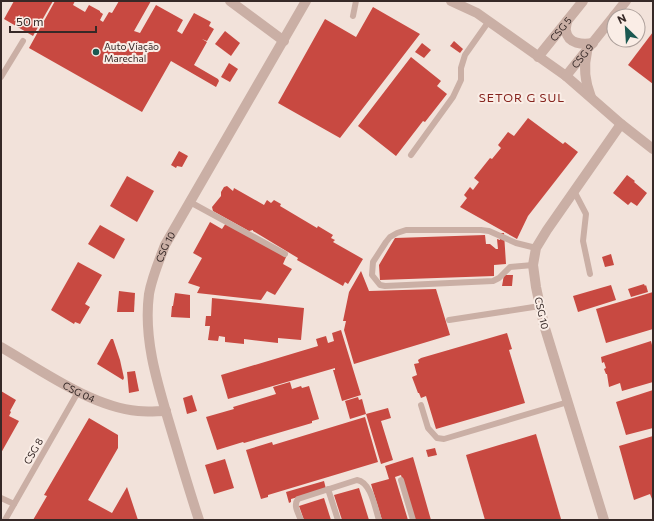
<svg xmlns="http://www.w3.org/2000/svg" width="654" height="521" viewBox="0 0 654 521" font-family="Commissioner,sans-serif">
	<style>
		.building { fill: #c84941 }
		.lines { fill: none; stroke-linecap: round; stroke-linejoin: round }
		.lane { stroke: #caafa5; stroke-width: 6 }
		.street { stroke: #caafa5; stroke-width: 10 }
		.poi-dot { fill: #1b5851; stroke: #faede6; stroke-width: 1.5 }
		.labels { text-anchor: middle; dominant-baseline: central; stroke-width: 4; stroke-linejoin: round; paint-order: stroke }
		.street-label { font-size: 10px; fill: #362927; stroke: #faede6 }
		.poi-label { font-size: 10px; fill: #362927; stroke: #faede6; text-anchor: start }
		.quarter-label { font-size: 12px; letter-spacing: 1px; fill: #86241e; stroke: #faede6 }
	</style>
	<rect width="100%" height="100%" fill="#f2e2da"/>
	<g class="building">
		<path d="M14,1H53L33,36L4,19Z"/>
		<path d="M55,1H75L73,5L85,12L89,5L100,11V12L103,14L100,20L103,22L109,12L112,13L119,1H151L134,31L140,33L156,5L183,20L177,31L182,34L194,13L211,22L209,26L214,29L207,41L202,39L207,42L194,65L218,79L219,81L216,87L171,61L142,112L29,48Z"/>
		<path d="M373,7L420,34L340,138L278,103L325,19L356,37Z"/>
		<path d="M225,31L240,43L231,56L215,44Z"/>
		<path d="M653,32V84L628,65Z"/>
		<path d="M454,41L463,49L460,53L450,46Z"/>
		<path d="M422,43L431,50L424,58L415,52Z"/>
		<path d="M411,57L441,81L437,86L447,94L425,122L423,121L396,156L358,126Z"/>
		<path d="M229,63L238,69L230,82L221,77Z"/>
		<path d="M528,118L563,144L565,142L578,152L528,216L517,239L460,207L467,198L464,195L470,187L473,190L479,182L474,178L490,158L492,159L501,148L498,145L508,132L514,136Z"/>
		<path d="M179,151L188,156L182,167L177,166L176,168L171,165Z"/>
		<path d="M627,175L635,181L634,182L647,193L637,206L631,202L628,205L613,193Z"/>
		<path d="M127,176L154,191L137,222L110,206Z"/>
		<path d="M227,186L233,191L234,188L264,205L267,200L271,203L274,200L281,204L280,206L317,228L318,226L333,235L331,238L335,240L333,242L363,259L348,284L345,282L343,286L297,260L298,258L253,231V230L249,231L213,211L212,207L221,196V192L224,187Z"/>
		<path d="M210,222L222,229L226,223L286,257L283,264L292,269L275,295L267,291L261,300L197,293L200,287L188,283L202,258L193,253Z"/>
		<path d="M100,225L125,239L114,259L88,244Z"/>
		<path d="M500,233H504L506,264L494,265V276L380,280L379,265L395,238L485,235L486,244H490L496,249H498L497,239L500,240Z"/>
		<path d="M611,254L614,265L605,267L602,257Z"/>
		<path d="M78,262L102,275L85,304L90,307L80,324L75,322L74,324L51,310Z"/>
		<path d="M361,271L369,291L436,289L450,335L354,364L344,330L346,321H343L349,292Z"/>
		<path d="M504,275H513L512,286H502Z"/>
		<path d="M644,284L645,286L646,285L648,292L631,297L628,289Z"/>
		<path d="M611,285L616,300L578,312L573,296Z"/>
		<path d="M119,291L135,293L134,312H117Z"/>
		<path d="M653,292V329L606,343L596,309Z"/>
		<path d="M175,293L190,295V318L171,317L172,306H173Z"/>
		<path d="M212,298L304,308L301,340L278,338V343L244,339V344L225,342V337L219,336L218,341L208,340L210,326H205L206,316H211Z"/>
		<path d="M341,330L361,395L342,401L333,370H335V368L228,399L221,375L318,346L316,339L326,336L328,343L334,341L332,333Z"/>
		<path d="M507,333L512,349L509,350L525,403L436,429L426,396L421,398L419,393H418L412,377L417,375L414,364L419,363L418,360L421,358Z"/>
		<path d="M111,339H113L120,360L124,378L123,380L97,364Z"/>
		<path d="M651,341L653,349V382L622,391L620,383L609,387L607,374H606L604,369L606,368L604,362L602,363L601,357Z"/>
		<path d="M135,371L139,391L129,393L127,372Z"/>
		<path d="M290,382L292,389L301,386L302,388L309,386L319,419L312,421V423L244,443L243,442L217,450L206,417L234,409L233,407L276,394L273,387Z"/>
		<path d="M653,390V428L626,435L616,402Z"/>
		<path d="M1,391L16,400L10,411L11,412L9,416L19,421L1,453Z"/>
		<path d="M192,395L197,411L187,414L183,398Z"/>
		<path d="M358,397L359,400L362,399L366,414L350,419L345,401Z"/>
		<path d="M388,408L391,418L381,421L393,460L381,464L366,414Z"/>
		<path d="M365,417L378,462L268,495V497L261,499L246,450L272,442L273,445Z"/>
		<path d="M89,418L118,435V448L88,500L112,513L127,487L138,520H33L47,496L44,495Z"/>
		<path d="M536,434L561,519L485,520L466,455Z"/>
		<path d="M653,436V499H652L650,494L634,500L619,446Z"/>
		<path d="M435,448L437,455L428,457L426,450Z"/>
		<path d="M413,457L431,520H414L401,475L395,477L408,520H382L371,484L389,479L385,466Z"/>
		<path d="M225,459L234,488L214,494L205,465Z"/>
		<path d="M324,481L326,489L291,499V502L289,503L286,492Z"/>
		<path d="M359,488L369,520H342L334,495Z"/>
		<path d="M324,498L331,520H304L299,506Z"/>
	</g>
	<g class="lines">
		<g class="lane">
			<path d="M353,16L356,1"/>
			<path d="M1,77L23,41"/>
			<path d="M411,155L453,97L461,80V68L465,55L489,21"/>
			<path d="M574,191L586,214L583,241L590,274"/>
			<path d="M190,202L285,254"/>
			<path d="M533,265L510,267L499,278L493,281L385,286L380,285L372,275L373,262L386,242L390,237L397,233L406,230H481L489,231L516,243L536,248"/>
			<path d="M449,320L540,306"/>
			<path d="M421,405L428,428L437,438L444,439L568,402"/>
			<path d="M401,480L413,520"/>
			<path d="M328,489L338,520"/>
			<path d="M1,498L14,504"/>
			<path d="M5,520L78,392"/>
			<path d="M301,520C298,513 293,505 298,499L357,480C371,482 375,508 379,520"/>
		</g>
		<g class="street">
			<path d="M230,1L284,41"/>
			<path d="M451,1L477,13L566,76L621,124L653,149"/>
			<path d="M614,16L626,1"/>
			<path d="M567,21C567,24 565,28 566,31C568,44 583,45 593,43"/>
			<path d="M587,52C583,68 585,82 591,97"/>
			<path id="s1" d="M538,57L583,1"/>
			<path id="s2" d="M566,76L614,16"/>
			<path id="s3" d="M1,347C41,370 92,407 138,411C148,412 157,411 166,411"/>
			<path id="s4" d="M199,520C189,490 180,459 171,429C158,385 143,340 149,294C152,277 159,261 165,245L306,1"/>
			<path d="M604,520L544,325L536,287L533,265L536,248L547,230L621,124"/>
		</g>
	</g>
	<circle class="poi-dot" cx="96" cy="52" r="4"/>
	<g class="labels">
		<g class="street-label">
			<text stroke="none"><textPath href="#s1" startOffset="36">CSG 5</textPath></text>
			<text stroke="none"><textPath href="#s2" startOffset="26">CSG 9</textPath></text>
			<text stroke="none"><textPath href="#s4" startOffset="283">CSG 10</textPath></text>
			<text transform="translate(542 313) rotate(77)">CSG 10</text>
			<text stroke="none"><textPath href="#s3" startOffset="90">CSG 04</textPath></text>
			<text transform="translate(33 451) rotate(-60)">CSG 8</text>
		</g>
		<g class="poi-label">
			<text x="104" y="46">Auto Viação<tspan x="104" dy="12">Marechal</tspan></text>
		</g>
		<g class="quarter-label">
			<text x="522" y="97">SETOR G SUL</text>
		</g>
	</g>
	<rect width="654" height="521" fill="none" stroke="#362927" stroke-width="4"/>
	<g transform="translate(626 28) rotate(335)"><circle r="19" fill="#faede6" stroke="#ac9f9a"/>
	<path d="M0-3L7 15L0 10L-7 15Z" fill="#1b5851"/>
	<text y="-6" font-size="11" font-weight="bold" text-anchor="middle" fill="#362927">N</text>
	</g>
	<path d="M10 26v6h86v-6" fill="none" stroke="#362927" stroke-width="2"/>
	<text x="16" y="26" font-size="12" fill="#362927" stroke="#faede6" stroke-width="3" paint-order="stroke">50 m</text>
</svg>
